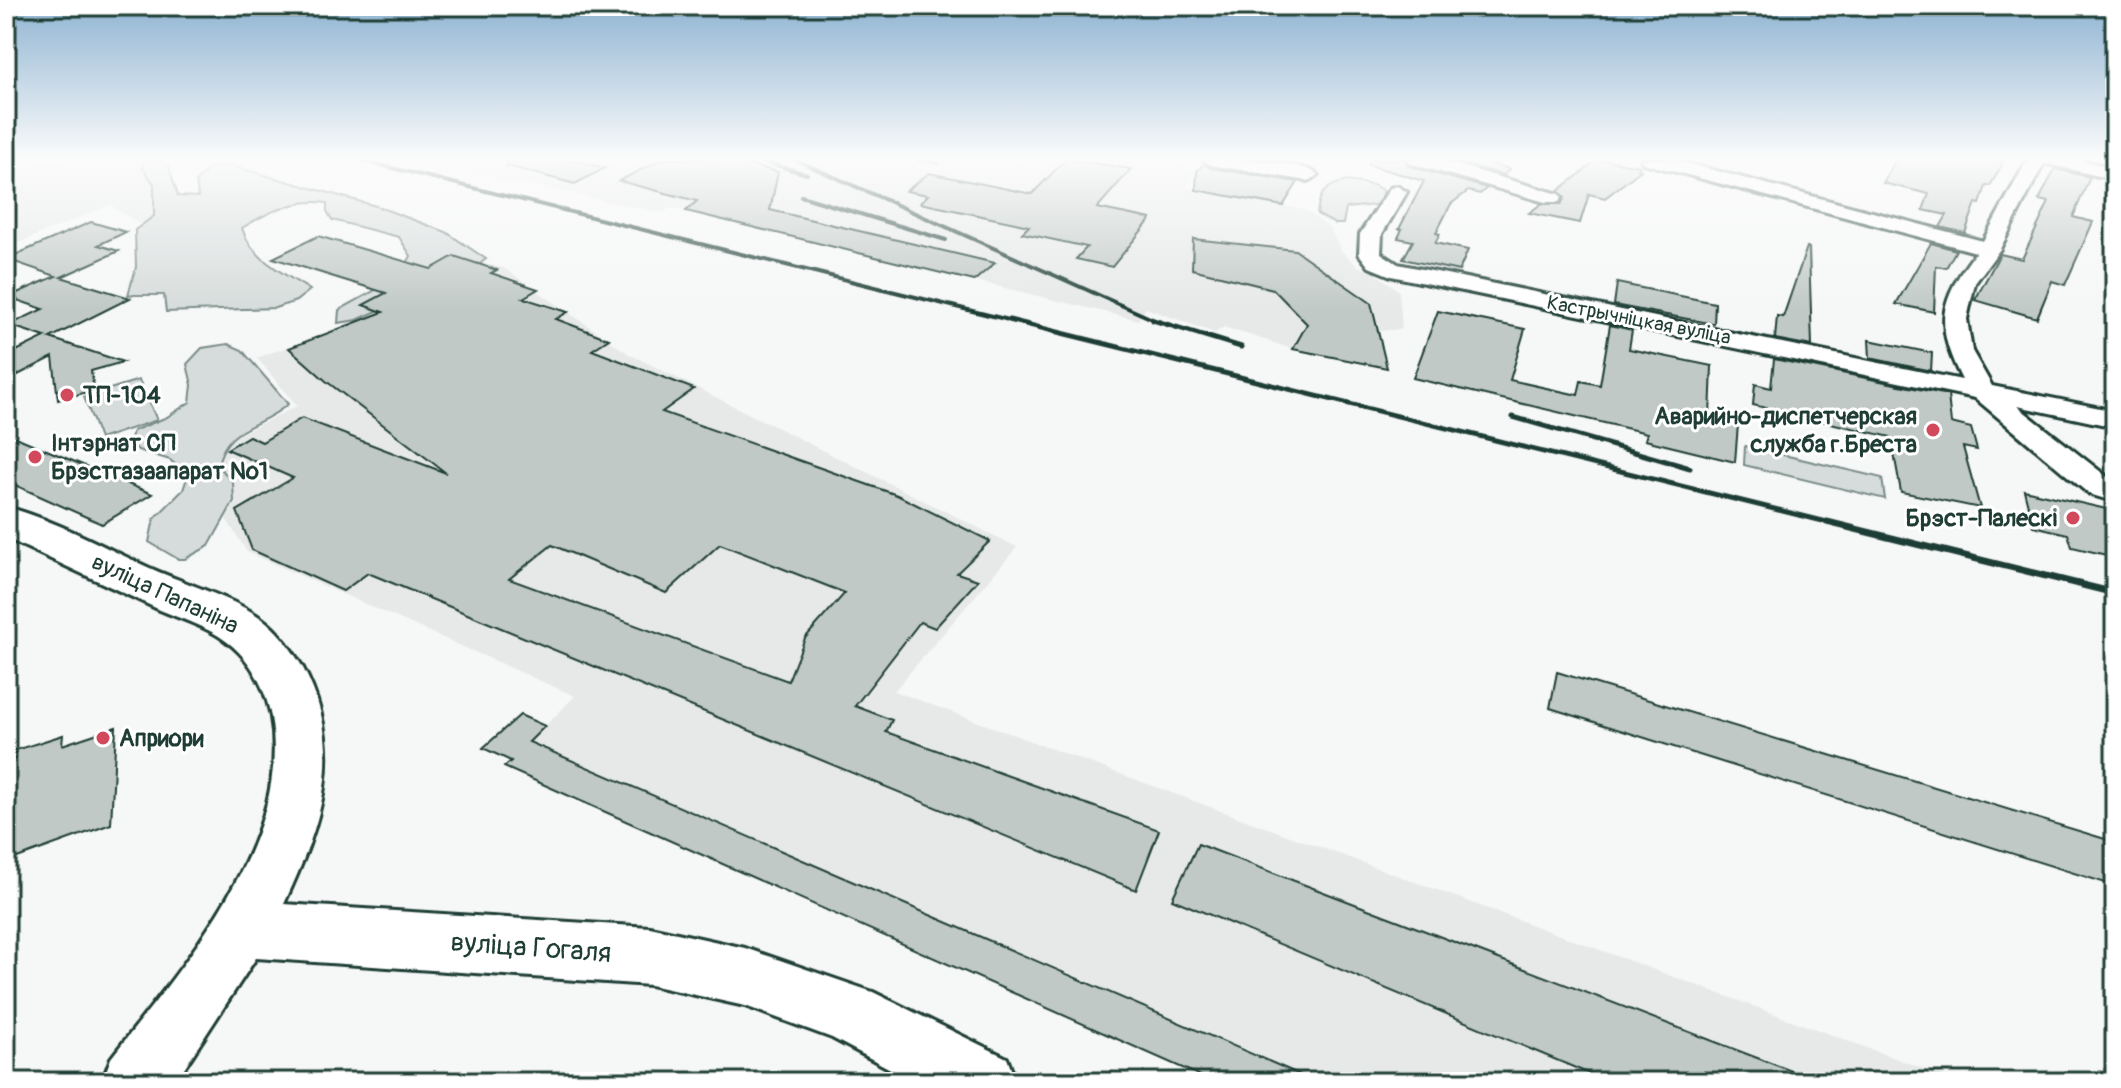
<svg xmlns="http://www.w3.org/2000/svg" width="2121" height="1088" viewBox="0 0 2121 1088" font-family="Pangolin,sans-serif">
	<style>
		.built { fill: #e6e9e8 }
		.green { fill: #d6dcdb; stroke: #7a8c88; stroke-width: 2 }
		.building { fill: #c0c9c6; stroke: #1f3d34; stroke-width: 2; fill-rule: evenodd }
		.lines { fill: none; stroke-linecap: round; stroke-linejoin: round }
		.street-casing { stroke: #1f3d34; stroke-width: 6 }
		.secondary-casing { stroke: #1f3d34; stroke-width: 6 }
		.street { fill: #fff; fill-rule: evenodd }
		.secondary { fill: #fff; fill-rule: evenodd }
		.rail-far2 { stroke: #1f3d34; stroke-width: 4 }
		.rail-far1 { stroke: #1f3d34; stroke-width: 5 }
		.rail { stroke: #1f3d34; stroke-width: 7 }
		.poi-dot { fill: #d1495b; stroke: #fff; stroke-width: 3 }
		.labels { text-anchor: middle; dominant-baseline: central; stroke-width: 6; stroke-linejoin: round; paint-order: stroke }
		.far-street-label { font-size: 20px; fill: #1f3d34; stroke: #fff }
		.poi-label { font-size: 24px; font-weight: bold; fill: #1f3d34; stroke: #fff; text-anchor: start }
		.street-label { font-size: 24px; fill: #1f3d34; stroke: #fff }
		.near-street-label { font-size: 28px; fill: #1f3d34; stroke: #fff }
	</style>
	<rect width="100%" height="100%" fill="#f6f7f7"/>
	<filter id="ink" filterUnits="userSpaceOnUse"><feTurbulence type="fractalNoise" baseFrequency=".0125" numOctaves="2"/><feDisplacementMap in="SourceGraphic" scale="16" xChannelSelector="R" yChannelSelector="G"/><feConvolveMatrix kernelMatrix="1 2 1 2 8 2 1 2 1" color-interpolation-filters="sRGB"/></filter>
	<g filter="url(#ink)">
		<g class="built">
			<path d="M6,159H144L161,181L164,216L138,224L111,205L6,248Z"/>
			<path d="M408,159H1168L1195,173L1185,188L1306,210L1330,229L1342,252L1358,266L1375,273L1399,291L1402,329L1378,331L1380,340L1366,364L1293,349L1224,327L1215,333L1146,308L1138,320L686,211L671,208L662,213Z"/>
			<path d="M465,260L504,268L629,354L1017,547L894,691L1960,1082H1214L505,767L575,696L247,552L203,482L220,444L297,406L257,358L331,331Z"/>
		</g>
		<g class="green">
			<path d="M154,160L168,164L178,196L198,197L196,181L209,168L229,165L376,206L446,232L486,259L476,267L357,320L338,323L339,310L399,277L411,256L399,237L332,220L327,211V203C296,198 268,212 242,228C251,259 284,273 310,290L296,301L275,308L166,312L164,295H128L136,267L135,230L154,216V184L142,167L143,163Z"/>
			<path d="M1348,181L1373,185L1383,190V199L1375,205L1346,208L1343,224H1335L1317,214C1319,192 1326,185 1348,181Z"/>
			<path d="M228,344L242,350L288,404C260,429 226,425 218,465L233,483L234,501L209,546L185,559H178L149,542L154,519L183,490L188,475L170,460L138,450L130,442L133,431L167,417L190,402L192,385L187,364L202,348Z"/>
			<path d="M139,380L157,420L100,439L84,397Z"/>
			<path d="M1745,446L1882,478L1885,499L1744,465Z"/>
		</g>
		<g class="building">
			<path d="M507,159H568L605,168L575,184L507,166Z"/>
			<path d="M662,159H726L778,172L770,210L995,263L974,281L686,211L697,201L619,181Z"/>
			<path d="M1066,159L1131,169L1097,208L1151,219L1112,267L1076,259L1087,247L1022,233L1029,226L920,203L928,195L906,191L929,173L1032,194Z"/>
			<path d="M1370,159H1404L1408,166L1487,188L1480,194L1468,191L1451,204L1436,233L1440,234L1435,243L1468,250L1459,271L1403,259L1413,241L1398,238L1402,229H1399L1424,181L1369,165Z"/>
			<path d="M1446,159H1475L1510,169L1503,175Z"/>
			<path d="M1599,159L1640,166L1638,169L1641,170L1605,198L1589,194L1580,223L1529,213L1541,204H1561L1565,198L1558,191Z"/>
			<path d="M1896,159H2005L1990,186H1986L1980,204L1976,203L1965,233L1940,227L1947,215L1923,210L1929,194L1883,183Z"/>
			<path d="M1204,164L1211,168L1298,182L1283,206L1196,190L1197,171Z"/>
			<path d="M2055,169L2090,177L2073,217L2093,222L2065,285L2052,281L2037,318L1975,300L2000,254L2022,259L2049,202L2039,200Z"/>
			<path d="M91,222L126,232L98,245L119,251L61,277L130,298L50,338L123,362L91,371L94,390L58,400L53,357L6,381V356L45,337L9,325L43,309L8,297L56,276L6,259Z"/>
			<path d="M318,236L431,269L454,256L497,270L491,273L538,289L523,298L568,312L556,319L609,339L592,350L694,389L662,412L897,495L990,541L957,573L978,580L935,628L920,622L855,706L892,720L886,732L1159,830L1136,890L368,573L343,591L252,550L237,511L293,478L227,449L249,436L262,442L302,418L446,473L326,381L289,348L383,312L363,305L386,293L273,258ZM720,544L845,593L805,638L788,681L509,579L552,545L666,593Z"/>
			<path d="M1193,239L1295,250L1371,303L1387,368L1293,349L1307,324L1273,289L1192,269Z"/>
			<path d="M1931,243L1956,250L1946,268L1936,266L1934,312L1896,304Z"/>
			<path d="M1807,247L1809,248L1812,346L1775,339L1777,316L1783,317Z"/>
			<path d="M1617,283L1715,303L1714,324L1614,305Z"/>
			<path d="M1438,311L1525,329L1510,380L1578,395L1581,381L1600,385L1610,325L1632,330L1629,349L1712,366L1710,417L1738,424L1735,462L1645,440L1647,433L1413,378Z"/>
			<path d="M1869,340L1932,353L1931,371L1870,358Z"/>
			<path d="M1774,359L1948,395L1951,423L1971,428L1977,450L1963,447L1980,508L1901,492L1891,437L1753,405L1755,384L1771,388Z"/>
			<path d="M6,433L152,494L102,524L6,481Z"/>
			<path d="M2024,490L2115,511V557L2072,547L2068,534L2033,526Z"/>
			<path d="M1557,672L2115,842V886L1550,708Z"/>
			<path d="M520,715L545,726L529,742L1317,1082H1214L504,767L511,761L483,748Z"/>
			<path d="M116,727L111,824L6,862V763L15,760L16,750L63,735L62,745Z"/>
			<path d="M1198,844L1815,1080V1082H1609L1172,899Z"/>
		</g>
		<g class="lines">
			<g class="street-casing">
				<g id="street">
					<path d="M1202,159C1225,159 1303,160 1318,175L1308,181L1211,165Z"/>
					<path d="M1407,159H1436L1559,194L1562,198L1559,202H1545L1409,163Z"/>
					<path d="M1641,159H1671L1983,241L2028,159H2075L2115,168V180L2044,163L2000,249L1975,283L1967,319L1972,351L1992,386L2115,411V427L2017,406L2115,483V502L2089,494L1975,398L1391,276L1369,267L1359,254L1360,234L1390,188L1397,186L1407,192L1382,234L1381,253L1398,264L1962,380C1934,325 1939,300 1976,252L1643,163Z"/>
				</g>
			</g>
			<g class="secondary-casing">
				<path id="secondary" d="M6,507C56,520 105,548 152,569C184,583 230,597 258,616C276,627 291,648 302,666C348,750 321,824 284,904L650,927L745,948L873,992L1007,1058L1016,1082H915L832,1038L745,1006L650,985L256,958L175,1082H102L111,1058C182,967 293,841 271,717C265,687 251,659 226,641C208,627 181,619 160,610C109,586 57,562 6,538Z"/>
			</g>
			<use href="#street" class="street"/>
			<use href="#secondary" class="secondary"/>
			<g class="rail-far2">
				<path d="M356,159L1017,322"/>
				<path d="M753,159L807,174"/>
				<path d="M794,159L1159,322"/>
				<path d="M916,159L939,163"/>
				<path d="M801,196L946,240"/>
			</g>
			<g class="rail-far1">
				<path d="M1009,320L1835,524"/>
				<path d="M1153,320L1241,347"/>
				<path d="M1513,417L1690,468"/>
			</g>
			<path class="rail" d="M1827,522L2115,593"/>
		</g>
	</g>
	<linearGradient id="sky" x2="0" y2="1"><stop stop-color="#8fb4d2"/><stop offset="0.51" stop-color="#fbfbfb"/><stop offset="1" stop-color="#fbfbfb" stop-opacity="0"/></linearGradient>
	<rect width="2121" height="311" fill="url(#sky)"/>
	<g class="poi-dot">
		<circle cx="67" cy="395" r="8"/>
		<circle cx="1933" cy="430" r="8"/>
		<circle cx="35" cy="457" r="8"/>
		<circle cx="2073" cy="518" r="8"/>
		<circle cx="103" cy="738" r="8"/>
	</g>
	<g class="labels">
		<g class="far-street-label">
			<text transform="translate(1639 320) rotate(11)">Кастрычніцкая вуліца</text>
		</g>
		<g class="poi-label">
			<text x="83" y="395">ТП-104</text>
			<text x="1917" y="416" text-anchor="end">Аварийно-диспетчерская<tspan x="1917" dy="28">служба г.Бреста</tspan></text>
			<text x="51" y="443">Інтэрнат СП<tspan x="51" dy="28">Брэстгазаапарат №1</tspan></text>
			<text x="2057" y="518" text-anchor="end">Брэст-Палескі</text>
			<text x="119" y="738">Априори</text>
		</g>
		<g class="street-label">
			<text transform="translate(165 594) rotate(25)">вуліца Папаніна</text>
		</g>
		<g class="near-street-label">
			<text transform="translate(531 948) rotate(4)">вуліца Гогаля</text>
		</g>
	</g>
	<rect width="2121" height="1088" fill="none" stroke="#fff" stroke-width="32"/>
	<rect x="16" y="16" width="2089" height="1056" fill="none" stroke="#1f3d34" stroke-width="3" filter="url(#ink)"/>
</svg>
